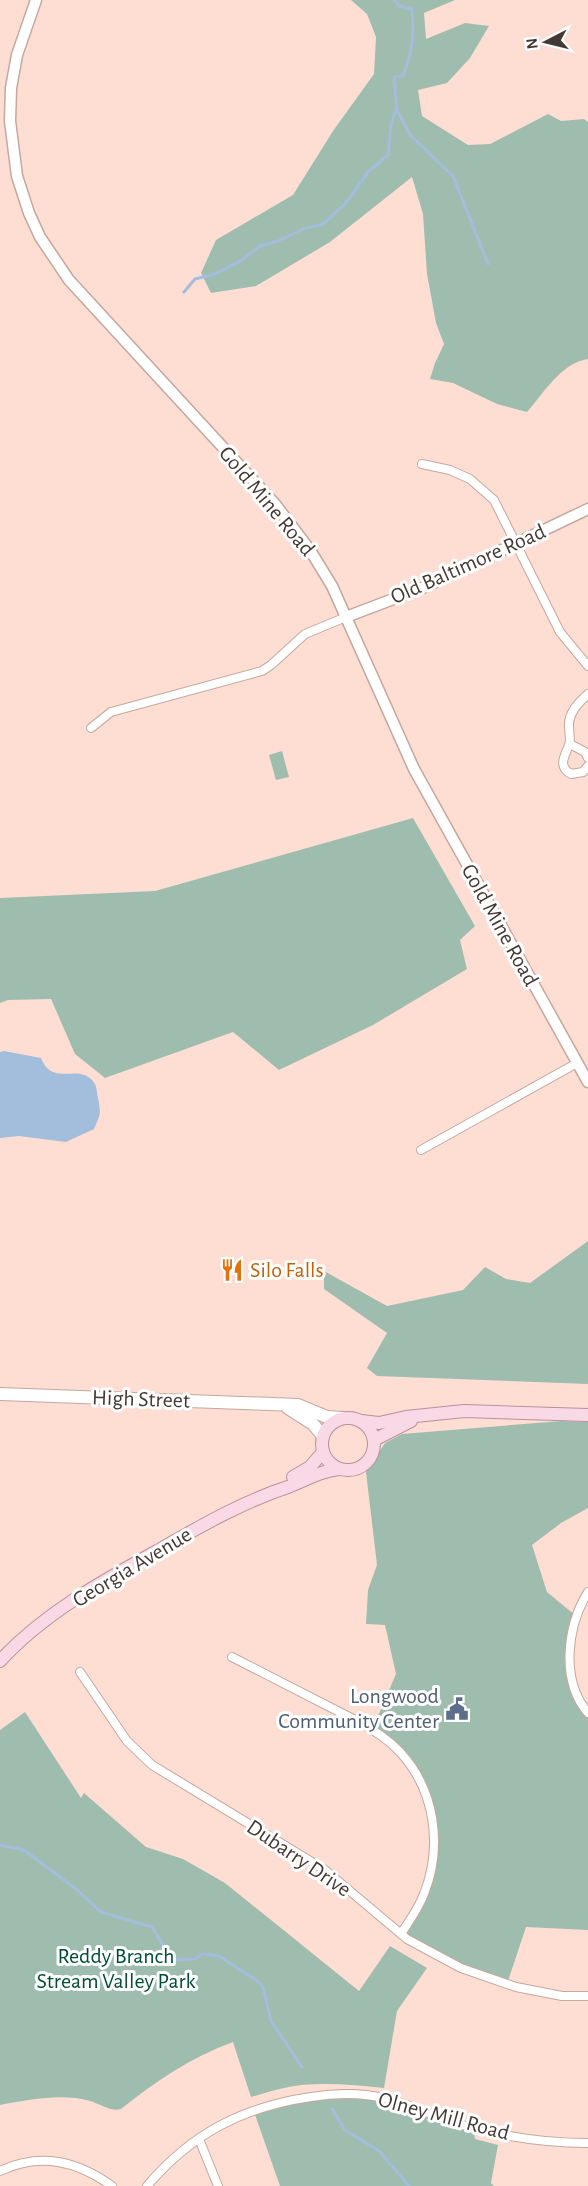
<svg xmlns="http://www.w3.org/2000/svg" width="588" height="2186" viewBox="0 0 588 2186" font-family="'Alegreya Sans',sans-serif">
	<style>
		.green { fill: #9fbdae }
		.water { fill: #a3bddc }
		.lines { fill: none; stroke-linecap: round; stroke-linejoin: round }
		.stream { stroke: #a3bddc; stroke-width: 3 }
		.minor-casing { stroke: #c5a79c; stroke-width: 10 }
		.tertiary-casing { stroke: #c5a79c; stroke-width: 13 }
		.secondary-casing { stroke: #c5a79c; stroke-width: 14 }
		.primary-casing { stroke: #b8909d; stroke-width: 14 }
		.minor { stroke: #fff; stroke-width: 8 }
		.tertiary { stroke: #fff; stroke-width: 10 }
		.secondary { stroke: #fff; stroke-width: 12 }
		.primary { stroke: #fad9e6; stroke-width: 12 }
		.labels { text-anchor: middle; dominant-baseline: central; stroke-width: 6; stroke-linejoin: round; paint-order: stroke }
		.street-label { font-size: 22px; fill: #443833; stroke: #fff }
		.food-label { font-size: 22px; fill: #c56008; stroke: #fff; text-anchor: start }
		.service-label { font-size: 22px; fill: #4e5e75; stroke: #fff; text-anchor: end }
		.park-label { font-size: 22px; fill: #004f35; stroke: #fff }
	</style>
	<rect width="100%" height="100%" fill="#feded3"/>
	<g class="green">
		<path d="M351,0H455L424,13L426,39L465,23L489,26L470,58L447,83L418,90L422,116L468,145L490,144L548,114L561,121L584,119L588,122V359C562,362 543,394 527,412L497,404L453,383L430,379L435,363L444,344L436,323L427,274L423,214L412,177L330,242L256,286L211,293L201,273L216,240L293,195L333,131L374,74L376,37L367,14Z"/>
		<path d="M282,751L289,777L276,780L269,755Z"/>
		<path d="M413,818L475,926L460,940L467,969L373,1025L279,1070L233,1032L105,1078L75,1054L51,999L8,1000L0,1003V898L155,891Z"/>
		<path d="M588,1241V1384L377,1376L367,1368L387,1333L324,1289V1271L387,1306L463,1290L485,1267L506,1279L530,1283Z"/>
		<path d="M561,1421L588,1422V1508L561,1523L532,1545L547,1592L576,1616L572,1628L574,1686L588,1713V1930L526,1927L507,1984L461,1968L401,1934L424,1895L434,1859L431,1807L400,1752L372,1730L396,1674L385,1625L366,1624L368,1590L377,1565L366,1472L385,1443L402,1434Z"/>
		<path d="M25,1712L81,1798L84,1793L146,1847L183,1859L225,1883L359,1991L390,1946L427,1968L397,2011L384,2088C352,2085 316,2081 284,2088C273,2090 262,2094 251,2097L233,2042C190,2058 156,2081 121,2109C111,2112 100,2104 90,2101C61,2093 29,2100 0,2105V1730Z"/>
		<path d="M376,2096L473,2127L475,2139L498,2145L491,2183L494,2186H280L253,2109L283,2101Z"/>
	</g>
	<path class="water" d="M4,1051L41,1058C53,1089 80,1060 95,1084C97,1088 97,1094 98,1098C101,1115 101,1113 94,1129L66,1142L19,1136L0,1138V1052Z"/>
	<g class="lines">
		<g class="stream">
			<path d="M395,0L399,6L412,9C414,35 413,50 403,76L394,77L397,110L410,135L453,176L488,264"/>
			<path d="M184,292L195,279L215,274L239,262L260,246L278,241L303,229L323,224L345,204L369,171L388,155L391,124L397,108"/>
			<path d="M0,1845L24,1850L76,1889L101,1912L152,1927L172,1960L195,1959L202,1954L219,1956L256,1980L263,1987L271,2021L302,2067"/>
			<path d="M332,2109L345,2130L379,2151L409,2186"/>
		</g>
		<g class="minor-casing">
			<g id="minor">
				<path d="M422,464L450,470L470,479L494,500L560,632L588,666"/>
				<path d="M588,694C579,702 568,713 569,726C569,732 571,740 569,745C565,756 557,766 571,774L583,772L588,766"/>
				<path d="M91,728L111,712L262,671L271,665L305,634L346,617"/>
				<path d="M570,744L585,752L588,758"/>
				<path d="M421,1150L577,1063"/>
				<path d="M588,1592C567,1626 560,1680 588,1713"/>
				<path d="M232,1657L363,1724C376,1732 389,1740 400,1752C435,1790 443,1846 424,1894C419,1908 409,1921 401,1934"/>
				<path d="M80,1672L127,1741L152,1765L325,1870L407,1939L461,1968L516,1987L562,1996H588"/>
				<path d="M199,2139L218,2186"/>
				<path d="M0,2171C41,2152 77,2161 112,2186"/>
				<path d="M147,2186C192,2133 243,2107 311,2097C336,2093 364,2093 388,2099C415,2106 440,2119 466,2126C505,2137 548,2143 588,2143"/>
			</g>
		</g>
		<g class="tertiary-casing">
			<g id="tertiary">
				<path d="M36,0L17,55L11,88L10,121L17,176L29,213L40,237L69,280L275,504L310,550L332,586L414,769L588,1082"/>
				<path d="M346,617L425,587L588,509"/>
			</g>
		</g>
		<g class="secondary-casing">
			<g id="secondary">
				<path d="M0,1394L298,1405L327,1417L342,1418"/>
				<path d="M288,1408L313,1424L323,1436"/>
			</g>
		</g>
		<g class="primary-casing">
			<g id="primary">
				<circle cx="348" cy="1444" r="26"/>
				<path d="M361,1421L379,1423L406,1417L464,1411L588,1415"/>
				<path d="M374,1440L411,1421"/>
				<path d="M293,1477L310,1467L323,1452"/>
				<path d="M0,1661C43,1614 101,1582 157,1551C199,1527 242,1502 288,1487C306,1480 320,1471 339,1469"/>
			</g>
		</g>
		<use href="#minor" class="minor"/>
		<use href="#tertiary" class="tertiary"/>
		<use href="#secondary" class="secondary"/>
		<use href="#primary" class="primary"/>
	</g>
	<defs>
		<g id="restaurant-bare" transform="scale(1.8)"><path d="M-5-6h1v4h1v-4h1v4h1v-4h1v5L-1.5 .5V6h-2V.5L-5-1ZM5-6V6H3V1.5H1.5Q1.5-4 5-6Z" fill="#e8710a" stroke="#fff" stroke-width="2.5" paint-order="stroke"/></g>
		<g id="civic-bare" transform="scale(1.8)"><path d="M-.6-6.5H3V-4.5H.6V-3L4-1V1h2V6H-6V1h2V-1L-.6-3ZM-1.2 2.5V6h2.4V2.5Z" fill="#5c6f8a" stroke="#fff" stroke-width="2.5" paint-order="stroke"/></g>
	</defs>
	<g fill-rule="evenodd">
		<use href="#restaurant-bare" x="232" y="1270"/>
		<use href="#civic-bare" x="457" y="1709"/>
	</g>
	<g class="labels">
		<g class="street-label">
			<text transform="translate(267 501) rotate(50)">Gold Mine Road</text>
			<text transform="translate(468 564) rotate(-24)">Old Baltimore Road</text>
			<text transform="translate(500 925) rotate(61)">Gold Mine Road</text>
			<text transform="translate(141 1399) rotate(2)">High Street</text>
			<text transform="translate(132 1567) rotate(-31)">Georgia Avenue</text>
			<text transform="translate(299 1858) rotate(34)">Dubarry Drive</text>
			<text transform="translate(444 2116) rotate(15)">Olney Mill Road</text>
		</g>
		<g class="food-label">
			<text x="250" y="1270">Silo Falls</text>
		</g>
		<g class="service-label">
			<text x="439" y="1696">Longwood<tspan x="439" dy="25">Community Center</tspan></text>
		</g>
		<g class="park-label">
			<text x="116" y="1956">Reddy Branch<tspan x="116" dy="25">Stream Valley Park</tspan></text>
		</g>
	</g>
	<g transform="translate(546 42) rotate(263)" stroke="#ffffff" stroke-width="4.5" paint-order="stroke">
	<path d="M0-4.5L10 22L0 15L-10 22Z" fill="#443833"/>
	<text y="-9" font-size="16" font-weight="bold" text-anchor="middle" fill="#443833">N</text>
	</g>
</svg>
